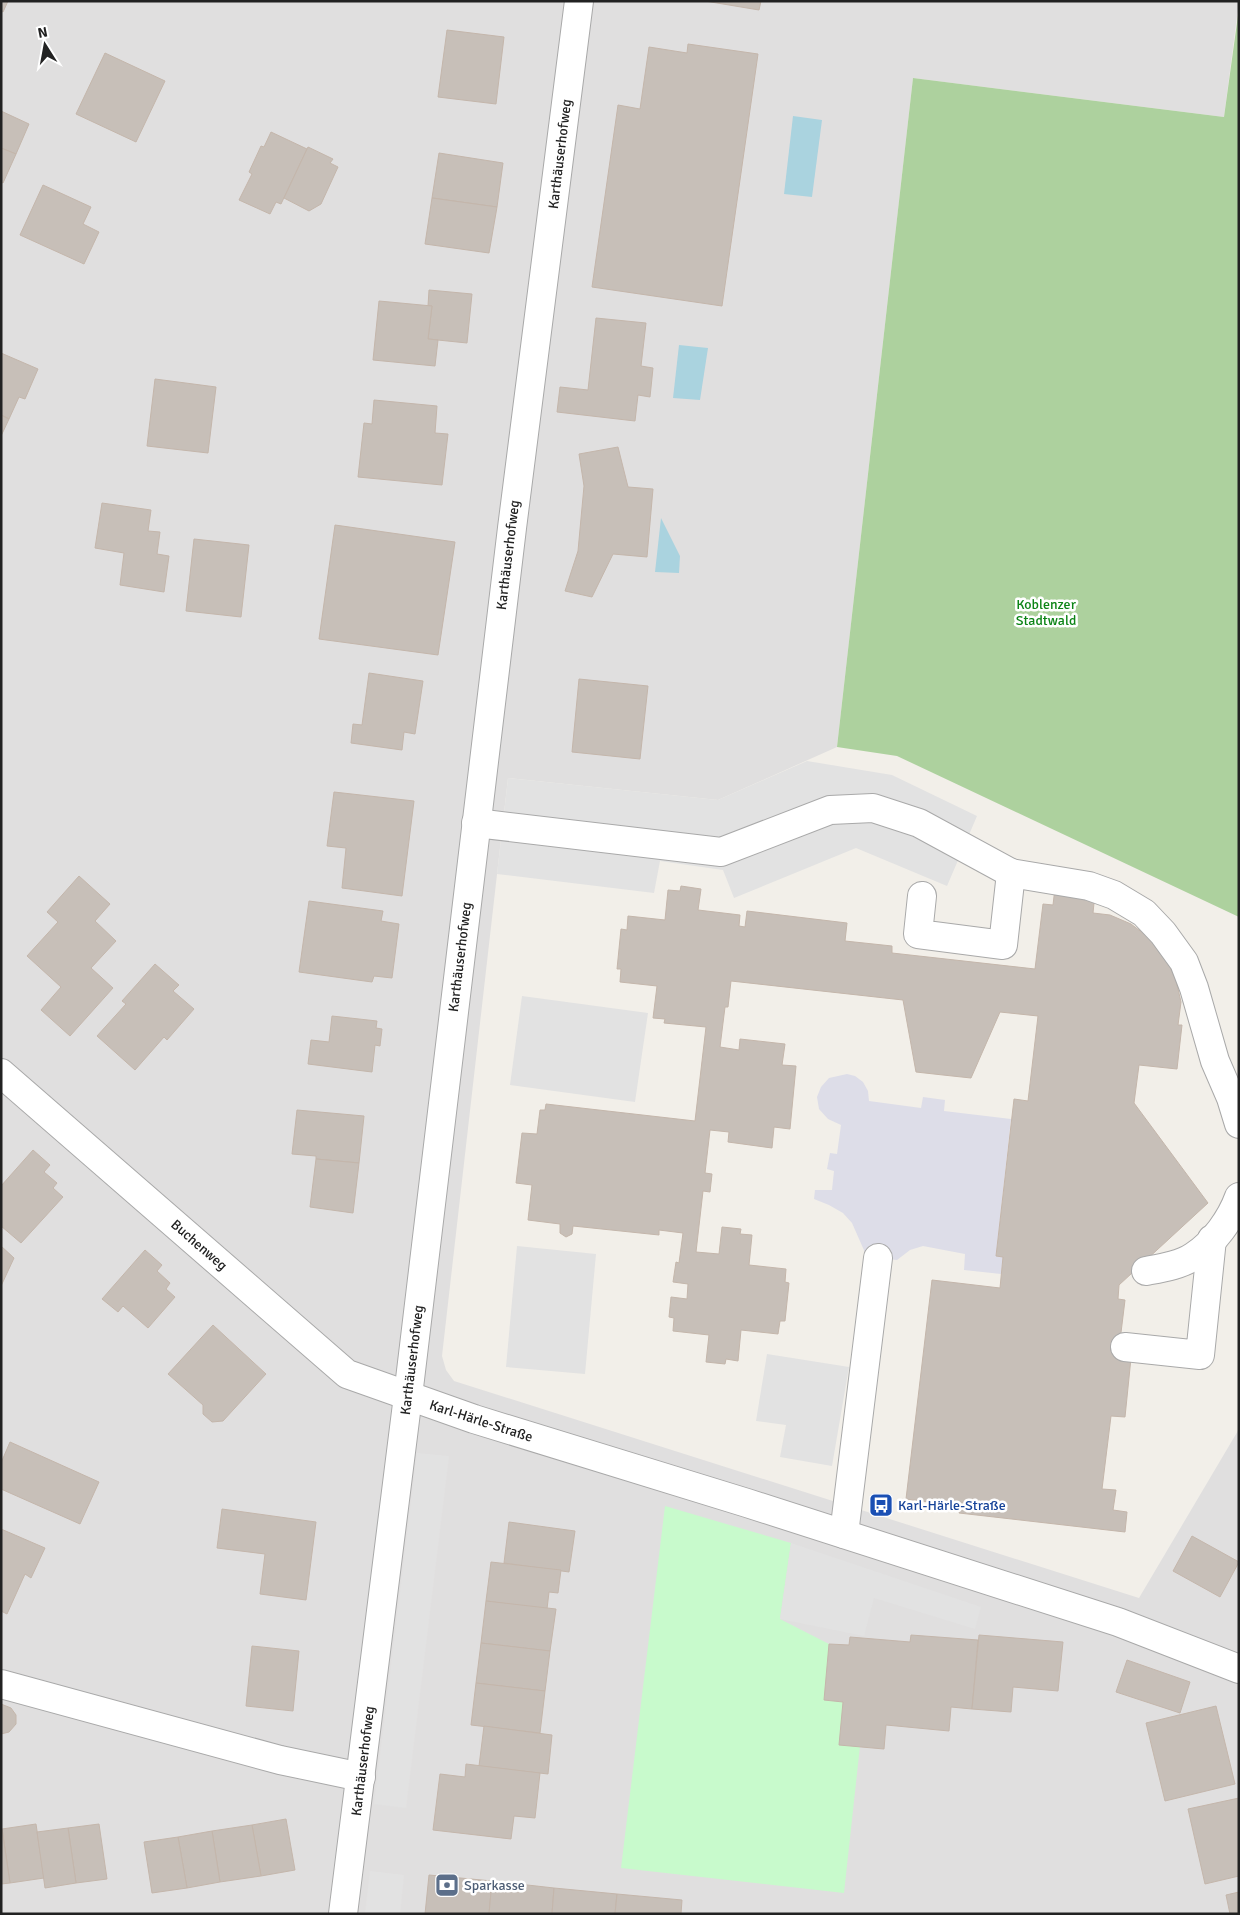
<svg xmlns="http://www.w3.org/2000/svg" width="1240" height="1915" viewBox="0 0 1240 1915" font-family="Signika,sans-serif">
	<style>
		.residential { fill: #e0dfdf }
		.forest { fill: #add19e }
		.park { fill: #c8facc }
		.parking { fill: #e2e2e2 }
		.plaza { fill: #dddde8 }
		.water { fill: #aad3df }
		.building { fill: #c7bfb8; stroke: #c4b6ab }
		.lines { fill: none; stroke-linecap: round; stroke-linejoin: round }
		.minor-casing { stroke: #a9a9a9; stroke-width: 30 }
		.minor { stroke: #fff; stroke-width: 28 }
		.labels { text-anchor: middle; dominant-baseline: central; stroke-width: 5; stroke-linejoin: round; paint-order: stroke }
		.street-label { font-size: 14px; fill: #222; stroke: #fff }
		.park-label { font-size: 14px; fill: #0c8416; stroke: #fff }
		.transit-label { font-size: 14px; fill: #164399; stroke: #fff; text-anchor: start }
		.service-label { font-size: 14px; fill: #4e5e75; stroke: #fff; text-anchor: start }
	</style>
	<rect width="100%" height="100%" fill="#f2efe9"/>
	<path class="residential" d="M1,1H1239L1224,117L913,78L837,747L718,800L508,778L442,1356L446,1370L454,1381L1139,1598L1239,1429V1914H1Z"/>
	<path class="forest" d="M1239,8V917L897,756L837,747L913,78L1224,117Z"/>
	<path class="park" d="M665,1506L791,1543L780,1619L829,1644L824,1700L843,1702L839,1745L860,1746L844,1893L621,1868Z"/>
	<g class="parking">
		<path d="M807,761L892,775L977,816L947,886L856,848L734,898L723,870L660,861L654,893L497,874L508,778L718,800Z"/>
		<path d="M522,996L648,1013L635,1102L510,1085Z"/>
		<path d="M517,1246L596,1254L585,1374L506,1367Z"/>
		<path d="M767,1354L849,1367L832,1466L780,1457L786,1425L756,1421Z"/>
		<path d="M417,1453L449,1456L406,1808L374,1804Z"/>
		<path d="M791,1543L981,1607L975,1629L874,1598L864,1636L780,1619Z"/>
		<path d="M370,1871L404,1875L400,1914H365Z"/>
	</g>
	<path class="plaza" d="M847,1074L855,1076L863,1082L868,1091L869,1101L921,1108L923,1097L945,1100L944,1111L1011,1119L996,1255L1003,1257L1001,1274L964,1270L965,1254L923,1246L910,1250L897,1260L867,1257L852,1223L843,1213L829,1205L814,1199L815,1190H832L834,1171L827,1169L830,1153L837,1154L841,1125L828,1119L819,1109L817,1097L821,1087L829,1078Z"/>
	<g class="water">
		<path d="M793,116L822,120L812,197L784,194Z"/>
		<path d="M679,345L708,348L700,400L673,398Z"/>
		<path d="M661,518L680,556L679,573L655,572Z"/>
	</g>
	<g class="building">
		<path d="M1,1H8L3,12L1,11Z"/>
		<path d="M705,1H761L759,10Z"/>
		<path d="M447,30L504,37L496,104L438,97Z"/>
		<path d="M688,44L758,54L722,306L592,287L618,105L640,109L649,47L687,53Z"/>
		<path d="M105,53L165,81L136,142L76,114Z"/>
		<path d="M1,111L29,124L16,154L1,148Z"/>
		<path d="M271,132L307,149L281,204L276,202L270,214L239,200L252,174L249,172L261,146L264,147Z"/>
		<path d="M308,147L333,159L330,163L338,167L321,204L309,211L284,198Z"/>
		<path d="M1,148L16,154L3,183L1,182Z"/>
		<path d="M439,153L503,163L497,207L432,198Z"/>
		<path d="M43,185L91,207L83,224L99,232L84,264L20,235Z"/>
		<path d="M432,198L497,207L489,253L425,244Z"/>
		<path d="M429,290L472,294L467,343L428,339L432,306H428Z"/>
		<path d="M379,301L432,306L428,339L438,340L435,366L373,360Z"/>
		<path d="M596,318L646,323L641,366L653,368L650,397L638,395L635,421L557,412L560,387L588,390Z"/>
		<path d="M1,353L38,369L25,399L19,397L9,419L1,415Z"/>
		<path d="M155,379L216,387L208,453L147,446Z"/>
		<path d="M374,400L437,406L435,433L448,434L442,485L358,477L364,423L372,424Z"/>
		<path d="M1,415L9,419L1,436Z"/>
		<path d="M618,447L628,487L653,489L647,557L613,554L592,597L565,591L578,551L584,486L579,454Z"/>
		<path d="M102,503L151,510L148,531L160,532L157,554L169,556L164,592L120,585L124,553L95,548Z"/>
		<path d="M335,525L455,542L438,655L319,639Z"/>
		<path d="M194,539L249,545L241,617L186,611Z"/>
		<path d="M369,673L423,681L415,734L404,732L402,750L351,743L353,724L362,725Z"/>
		<path d="M579,679L648,686L640,759L572,752Z"/>
		<path d="M334,792L414,801L402,896L342,888L346,848L327,846Z"/>
		<path d="M79,876L110,904L95,921L116,941L91,968L113,988L70,1036L41,1010L61,987L27,956L58,922L47,912Z"/>
		<path d="M681,886L701,889L698,910L740,915L739,926L745,927L747,911L847,923L845,941L892,946V953L1035,969L1043,904L1053,905L1055,888L1095,893L1093,913L1110,915L1131,924L1152,940L1166,959L1176,980L1181,1002L1178,1025H1182L1177,1069L1139,1065L1134,1103L1208,1203L1119,1285L1118,1299L1125,1300L1118,1357L1131,1358L1125,1417L1111,1416L1102,1489L1116,1490L1113,1510L1127,1512L1125,1532L959,1513L960,1506L906,1499L932,1280L1000,1288L1003,1257L996,1256L1014,1099L1028,1101L1038,1016L1000,1012L971,1078L943,1075L916,1072L903,1000L731,981L728,1007H725L720,1047L739,1050L740,1039L785,1044L782,1065L796,1066L790,1129L774,1127L772,1148L728,1142L729,1132L710,1130L705,1173L712,1174L710,1192L703,1191L696,1252L719,1254L722,1227L741,1229L740,1234L752,1235L749,1265L786,1269L785,1282L789,1283L785,1321H780L778,1334L741,1330L738,1361L726,1359L725,1364L706,1362L709,1335L673,1331L674,1318L669,1317L671,1297L687,1299L688,1284L673,1282L676,1262L679,1263L683,1233L659,1230V1235L573,1226L572,1234L566,1237L560,1233V1224L528,1220L532,1185L516,1183L522,1133L537,1134L540,1110H545L546,1104L695,1121L706,1027L664,1023L665,1019L653,1018L657,986L620,982L621,969H617L621,929L627,930L628,916L665,920L668,890L680,891Z"/>
		<path d="M309,901L383,911L381,921L399,924L392,978L374,976L372,982L299,972Z"/>
		<path d="M155,964L179,985L173,991L194,1009L167,1040L164,1037L135,1070L97,1036L126,1004L122,1001Z"/>
		<path d="M332,1016L377,1021L376,1028L382,1029L380,1046L375,1045L372,1072L308,1064L311,1040L329,1042Z"/>
		<path d="M297,1110L364,1116L359,1163L316,1159V1156L292,1154Z"/>
		<path d="M33,1150L50,1165L44,1172L57,1183L53,1188L63,1197L21,1243L1,1226V1186Z"/>
		<path d="M316,1159L359,1163L353,1213L310,1207Z"/>
		<path d="M1,1246L14,1258L1,1286Z"/>
		<path d="M145,1250L162,1265L157,1271L170,1283L166,1289L175,1297L148,1328L123,1306L118,1312L102,1299Z"/>
		<path d="M213,1325L266,1374L223,1421L212,1422L203,1414V1405L168,1374Z"/>
		<path d="M10,1442L99,1482L80,1524L1,1489V1463Z"/>
		<path d="M222,1509L316,1522L306,1600L260,1594L265,1554L217,1548Z"/>
		<path d="M509,1522L575,1531L569,1572L504,1563Z"/>
		<path d="M1,1529L45,1548L31,1578L25,1574L7,1614L1,1611Z"/>
		<path d="M1192,1536L1239,1562L1220,1597L1173,1571Z"/>
		<path d="M491,1562L561,1570L558,1593L549,1592L547,1609L486,1601Z"/>
		<path d="M486,1601L556,1609L550,1651L481,1643Z"/>
		<path d="M911,1635L978,1640L972,1709L951,1707L949,1731L886,1725L884,1749L839,1745L843,1702L824,1700L829,1644L849,1645L850,1637L910,1642Z"/>
		<path d="M979,1635L1063,1642L1058,1691L1013,1687L1011,1712L972,1709Z"/>
		<path d="M481,1643L550,1651L545,1691L476,1683Z"/>
		<path d="M252,1646L299,1651L293,1711L246,1706Z"/>
		<path d="M1127,1660L1190,1682L1180,1713L1116,1692Z"/>
		<path d="M476,1683L545,1691L540,1733L471,1725Z"/>
		<path d="M1,1704L11,1708L16,1715V1724L9,1732L1,1734Z"/>
		<path d="M1216,1706L1235,1784L1165,1801L1146,1723Z"/>
		<path d="M484,1726L552,1735L548,1774L479,1766Z"/>
		<path d="M466,1764L540,1773L535,1818L514,1816L511,1839L433,1830L440,1774L465,1777Z"/>
		<path d="M1239,1798V1876L1205,1884L1188,1809Z"/>
		<path d="M286,1819L295,1870L261,1876L252,1825Z"/>
		<path d="M36,1824L44,1878L10,1883L2,1829Z"/>
		<path d="M99,1824L107,1879L76,1883L68,1828Z"/>
		<path d="M252,1825L261,1876L220,1882L212,1831Z"/>
		<path d="M68,1828L76,1883L45,1888L37,1832Z"/>
		<path d="M2,1829L10,1883L1,1884V1829Z"/>
		<path d="M212,1831L220,1882L187,1888L178,1837Z"/>
		<path d="M178,1837L187,1888L152,1893L144,1842Z"/>
		<path d="M429,1875L492,1881L489,1914H425Z"/>
		<path d="M492,1881L554,1888L552,1914H489Z"/>
		<path d="M554,1888L617,1894L615,1914H552Z"/>
		<path d="M1239,1892V1914H1230L1226,1895Z"/>
		<path d="M617,1894L682,1900L681,1914H615Z"/>
	</g>
	<g class="lines">
		<g class="minor-casing">
			<g id="minor">
				<path d="M476,823L721,852L830,810L873,808L919,823L1011,873L1089,886L1114,895L1144,913L1163,933L1184,962L1194,988L1215,1061L1231,1098L1239,1124"/>
				<path d="M922,896L918,934L1003,945L1011,873"/>
				<path d="M1,1073L347,1374L474,1419L747,1503L1118,1622L1239,1669"/>
				<path d="M1146,1271C1162,1268 1181,1265 1194,1256C1214,1243 1231,1219 1239,1197"/>
				<path d="M1125,1347L1200,1355L1212,1239"/>
				<path d="M844,1534L878,1258"/>
				<path d="M1,1684L280,1760L361,1777"/>
				<path d="M343,1914L408,1396L512,528L579,1"/>
			</g>
		</g>
		<use href="#minor" class="minor"/>
	</g>
	<defs>
		<g id="bus-square" transform="scale(1.25)"><rect x="-9" y="-9" width="18" height="18" rx="4" fill="#1a4fb4" stroke="#fff"/><path d="M-5-6H5V4H4V6H2V4H-2V6H-4V4H-5ZM-3.5-4V0h7V-4ZM-3.5 1.2v1.5H-2V1.2ZM2 1.2v1.5H3.5V1.2Z" fill="#fff"/></g>
		<g id="bank-square" transform="scale(1.25)"><rect x="-9" y="-9" width="18" height="18" rx="4" fill="#5c6f8a" stroke="#fff"/><path d="M-6-4H6V4H-6ZM0-2.3a2.3 2.3 0 1 0 0 4.6a2.3 2.3 0 1 0 0-4.6Z" fill="#fff"/></g>
	</defs>
	<g fill-rule="evenodd">
		<use href="#bus-square" x="881" y="1505"/>
		<use href="#bank-square" x="447" y="1885"/>
	</g>
	<g class="labels">
		<g class="street-label">
			<text transform="translate(560 154) rotate(-83)">Karthäuserhofweg</text>
			<text transform="translate(508 555) rotate(-83)">Karthäuserhofweg</text>
			<text transform="translate(460 957) rotate(-83)">Karthäuserhofweg</text>
			<text transform="translate(199 1245) rotate(41)">Buchenweg</text>
			<text transform="translate(412 1360) rotate(-83)">Karthäuserhofweg</text>
			<text transform="translate(481 1421) rotate(18)">Karl-Härle-Straße</text>
			<text transform="translate(363 1761) rotate(-83)">Karthäuserhofweg</text>
		</g>
		<g class="park-label">
			<text x="1046" y="604">Koblenzer<tspan x="1046" dy="16">Stadtwald</tspan></text>
		</g>
		<g class="transit-label">
			<text x="898" y="1505">Karl-Härle-Straße</text>
		</g>
		<g class="service-label">
			<text x="464" y="1885">Sparkasse</text>
		</g>
	</g>
	<rect width="1240" height="1915" fill="none" stroke="#222222" stroke-width="5"/>
	<g transform="translate(45 45) rotate(349)" stroke="#ffffff" stroke-width="4" paint-order="stroke">
	<path d="M0-4L9 19L0 12L-9 19Z" fill="#222222"/>
	<text y="-8" font-size="14" font-weight="bold" text-anchor="middle" fill="#222222">N</text>
	</g>
</svg>
